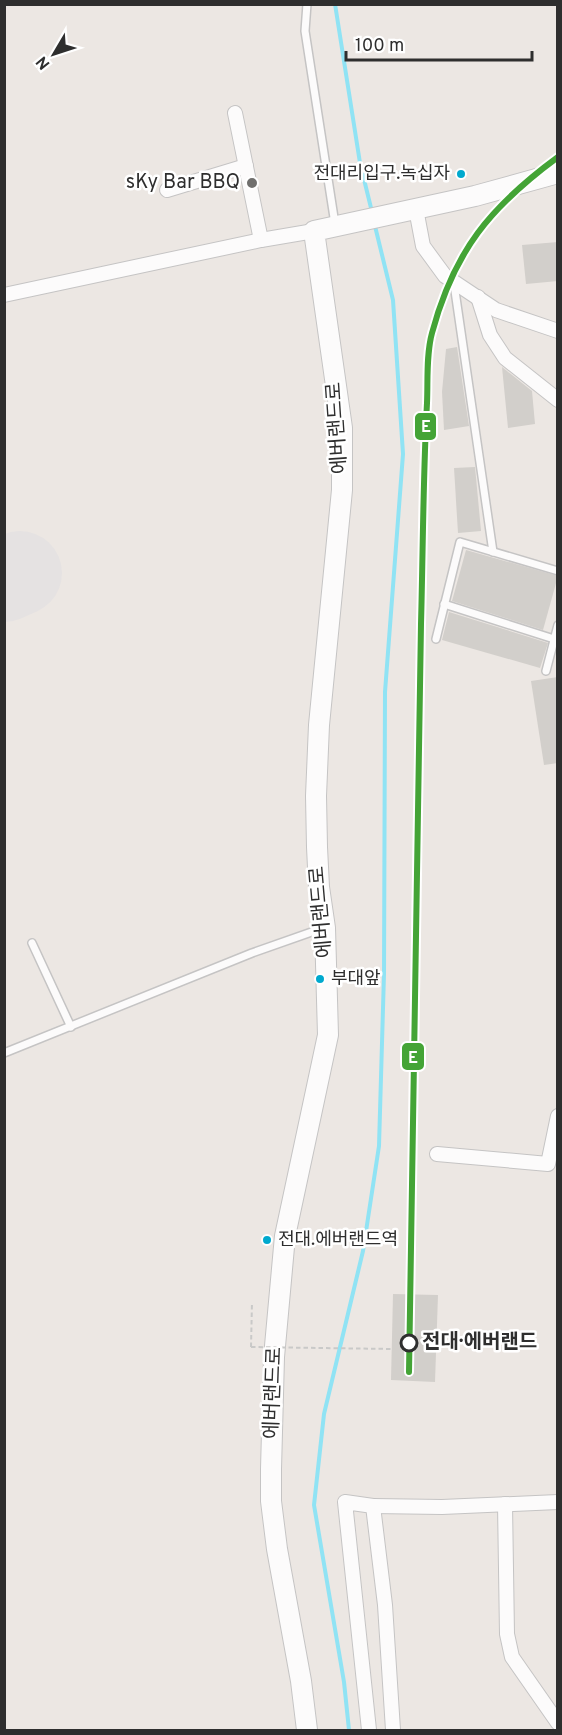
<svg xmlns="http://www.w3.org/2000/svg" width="562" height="1735" viewBox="0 0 562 1735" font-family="Overpass,'Noto Sans KR',sans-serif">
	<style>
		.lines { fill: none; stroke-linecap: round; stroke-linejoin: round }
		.stream { stroke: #90e3f4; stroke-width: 4 }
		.runway { stroke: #e5e2e2; stroke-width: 84 }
		.building { fill: #d2cfcb }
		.lane-casing { stroke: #c5c4c4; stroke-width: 10 }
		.street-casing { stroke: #c5c4c4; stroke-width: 16 }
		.secondary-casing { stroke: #c5c4c4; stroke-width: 22 }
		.path { stroke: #c9c9c8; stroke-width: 2; stroke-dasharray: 4.5 3; stroke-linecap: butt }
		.lane { stroke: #fcfbfb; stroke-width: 7 }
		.street { stroke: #fcfbfb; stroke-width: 14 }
		.secondary { stroke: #fcfbfb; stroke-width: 20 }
		.path-bridge { stroke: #c9c9c8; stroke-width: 2; stroke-dasharray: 4.5 3; stroke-linecap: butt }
		.rail-1-casing { stroke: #fff; stroke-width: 10 }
		.rail-1 { stroke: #44a436; stroke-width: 6 }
		.bus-dot { fill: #00a9ce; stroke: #fff; stroke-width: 2 }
		.poi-dot { fill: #706f6d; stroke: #fff; stroke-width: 2 }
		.stop-dot { fill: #fff; stroke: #2e2e2e; stroke-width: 3 }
		.labels { text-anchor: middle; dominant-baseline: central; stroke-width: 5; stroke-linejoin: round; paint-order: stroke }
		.bus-label { font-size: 18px; fill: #2e2e2e; stroke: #fff; text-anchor: start }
		.poi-label { font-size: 20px; fill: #2e2e2e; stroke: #fff; text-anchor: end }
		.street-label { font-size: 20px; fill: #2e2e2e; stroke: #fff }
		.stop-label { font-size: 20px; font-weight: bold; fill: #2e2e2e; stroke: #fff; text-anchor: start }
		.line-badge { stroke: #fff; stroke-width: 2 }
		.badge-label { font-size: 16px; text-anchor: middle; font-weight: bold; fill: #fff }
	</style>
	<rect width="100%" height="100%" fill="#ece7e3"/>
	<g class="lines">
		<g class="stream">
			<path d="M335,4L360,163L372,212"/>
			<path d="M349,1730L344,1682L314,1505L324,1414L363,1251L379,1146L384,974L385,692L403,454L393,300L374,222"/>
		</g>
		<path class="runway" d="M4,580L20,573"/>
	</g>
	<g class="building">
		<path d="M558,242V281L526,284L522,245Z"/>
		<path d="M457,347L469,426L444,430L442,392L446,349Z"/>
		<path d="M502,367L532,391L535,424L508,428Z"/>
		<path d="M475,467L481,531L458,533L454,468Z"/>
		<path d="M466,550L558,576L543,630L452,601Z"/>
		<path d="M449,612L548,643L540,668L442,640Z"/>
		<path d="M558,677V763L544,765L531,681Z"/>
		<path d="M393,1294L438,1295L435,1382L391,1380Z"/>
	</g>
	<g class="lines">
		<g class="lane-casing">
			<g id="lane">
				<path d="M307,4L305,31L335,224"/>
				<path d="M454,284L493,552"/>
				<path d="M444,604L554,639"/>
				<path d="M436,639L460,542L558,571"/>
				<path d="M546,671L558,625"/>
				<path d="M32,943L71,1027"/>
				<path d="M4,1053L252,953L323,928"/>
			</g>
		</g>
		<g class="street-casing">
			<g id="street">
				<path d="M235,113L261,240"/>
				<path d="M167,190L246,166"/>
				<path d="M416,209L423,246L445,276L496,310L558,331"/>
				<path d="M4,295L261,240L314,231"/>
				<path d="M478,297L490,335L505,358L558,400"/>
				<path d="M437,1154L548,1164L558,1116"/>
				<path d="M505,1504L507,1634L512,1657L558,1723"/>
				<path d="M373,1506L442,1507L558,1502"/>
				<path d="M369,1730L345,1502L373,1506L385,1605L393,1730"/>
			</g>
		</g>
		<g class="secondary-casing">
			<path id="secondary" d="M307,1730L301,1681L277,1549L271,1501V1469L274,1357L285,1236L328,1035L325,928L319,887L317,847L316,796L319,725L342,490V428L314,231L475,196L558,173"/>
		</g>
		<path class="path" d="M251,1347L252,1302"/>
		<use href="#lane" class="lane"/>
		<use href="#street" class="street"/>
		<use href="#secondary" class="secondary"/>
		<path class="path-bridge" d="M251,1347L392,1349"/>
		<g class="rail-1-casing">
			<path id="rail-1" d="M409,1372C412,1123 415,874 421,624C423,551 423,476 427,403C428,381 426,355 432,333C454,251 490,207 558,157"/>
		</g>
		<use href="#rail-1" class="rail-1"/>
	</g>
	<g class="bus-dot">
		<circle cx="461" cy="174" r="5"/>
		<circle cx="320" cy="979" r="5"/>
		<circle cx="267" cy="1240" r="5"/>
	</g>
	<circle class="poi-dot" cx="252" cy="183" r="6"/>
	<circle class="stop-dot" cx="409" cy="1343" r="8"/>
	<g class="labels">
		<g class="bus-label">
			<text x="450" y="174" text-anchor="end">전대리입구.녹십자</text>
			<text x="331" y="979">부대앞</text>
			<text x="278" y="1240">전대.에버랜드역</text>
		</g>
		<g class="poi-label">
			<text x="240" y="183">sKy Bar BBQ</text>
		</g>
		<g class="street-label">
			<text transform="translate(338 428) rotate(-94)">에버랜드로</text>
			<text transform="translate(322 912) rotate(-95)">에버랜드로</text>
			<text transform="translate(274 1393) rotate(-88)">에버랜드로</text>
		</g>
		<g class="stop-label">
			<text x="422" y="1343">전대·에버랜드</text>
		</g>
	</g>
	<g class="line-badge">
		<rect x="414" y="412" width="23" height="29" rx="6" fill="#44a436"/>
		<rect x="401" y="1042" width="24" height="29" rx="6" fill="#44a436"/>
	</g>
	<g class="badge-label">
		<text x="426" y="432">E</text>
		<text x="413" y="1063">E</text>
	</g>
	<rect width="562" height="1735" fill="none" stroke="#2e2e2e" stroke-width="12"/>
	<g transform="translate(54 54) rotate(231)" stroke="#ffffff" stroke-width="4.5" paint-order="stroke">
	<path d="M0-4.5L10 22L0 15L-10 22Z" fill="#2e2e2e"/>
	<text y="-9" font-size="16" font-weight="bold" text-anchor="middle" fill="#2e2e2e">N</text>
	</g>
	<path d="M346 51v9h186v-9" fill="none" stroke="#2e2e2e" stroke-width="3"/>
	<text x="355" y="51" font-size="18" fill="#2e2e2e" stroke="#ffffff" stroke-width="4.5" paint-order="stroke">100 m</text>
</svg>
